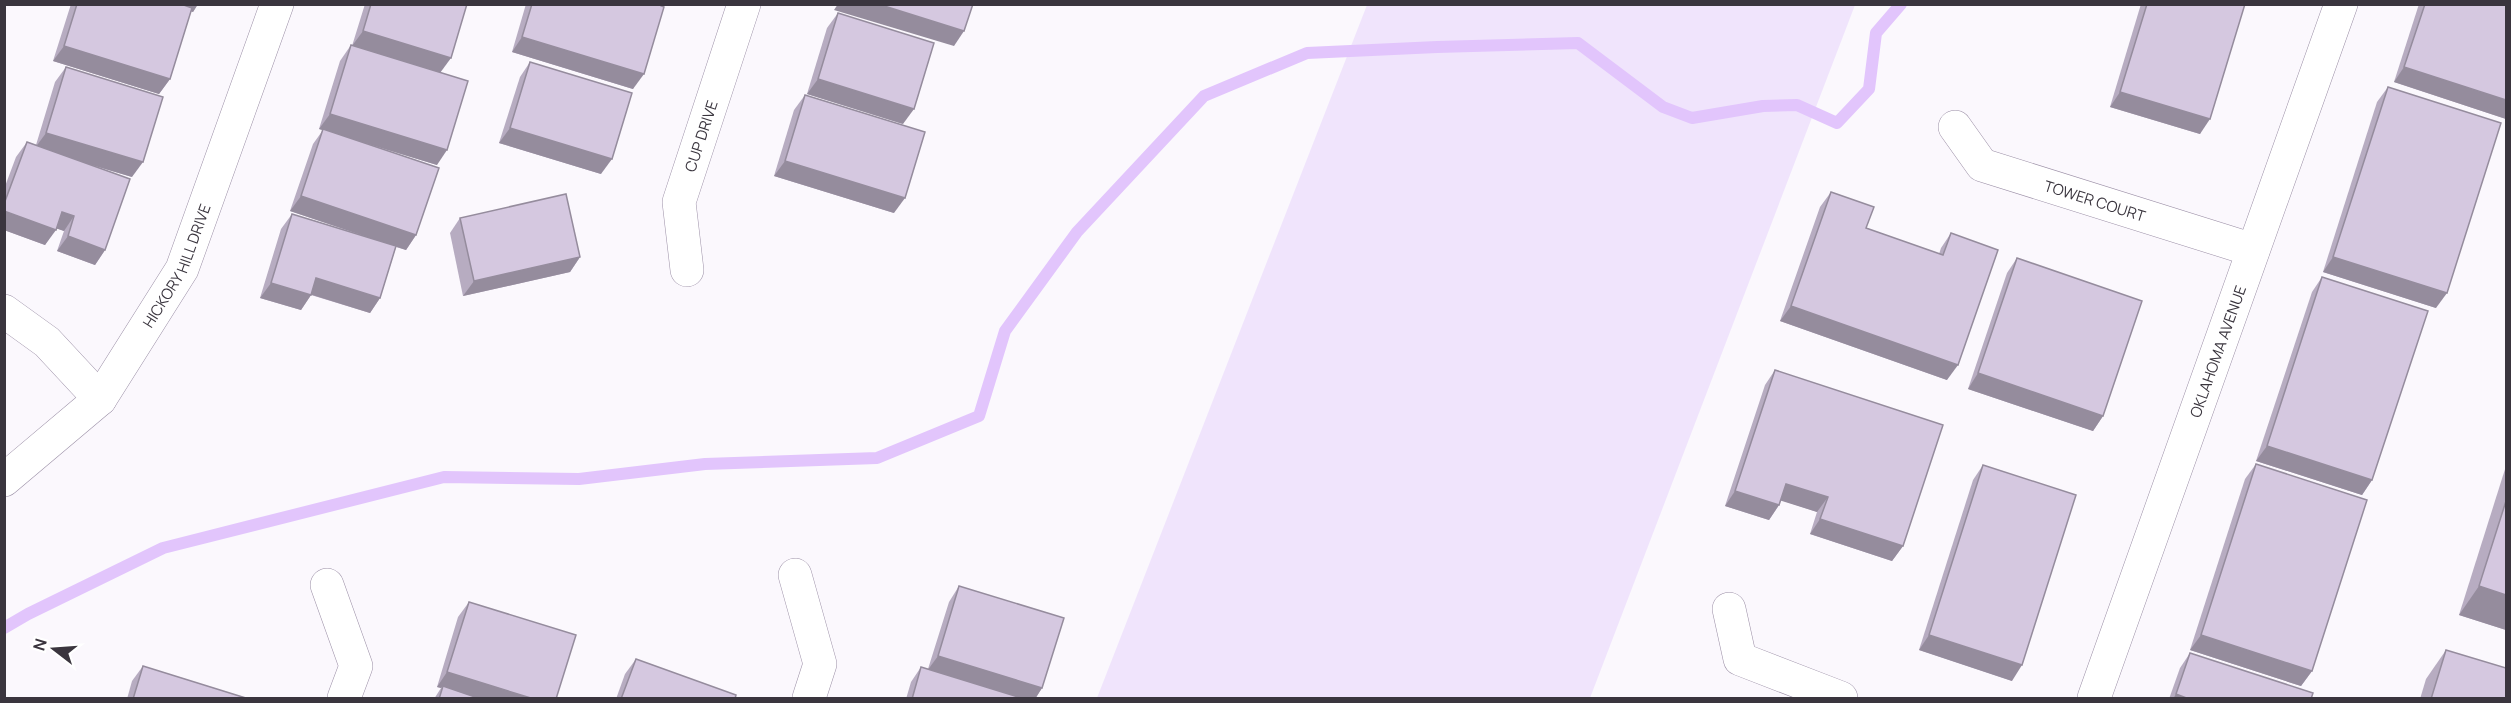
<svg xmlns="http://www.w3.org/2000/svg" width="2511" height="703" viewBox="0 0 2511 703" font-family="Manrope,sans-serif">
	<style>
		.green { fill: #f0e4fc }
		.lines { fill: none; stroke-linecap: round; stroke-linejoin: round }
		.stream { stroke: #e2c5fc; stroke-width: 12 }
		.minor-casing { stroke: #9c90a7; stroke-width: 34 }
		.minor { stroke: #fff; stroke-width: 33 }
		.wall { fill: #b7acc1 }
		.shaded-wall { fill: #958c9d }
		.building { fill: #d5c8e0; stroke: #958c9d; stroke-width: 1.5 }
		.labels { text-anchor: middle; dominant-baseline: central; stroke-width: 4.5; stroke-linejoin: round; paint-order: stroke }
		.street-label { font-size: 15px; fill: #3a353e; stroke: #fff }
	</style>
	<rect width="100%" height="100%" fill="#fbf8fd"/>
	<path class="green" d="M1367,5H1855L1590,698H1097Z"/>
	<g class="lines">
		<path class="stream" d="M4,628L28,614L163,548L444,477L579,479L705,464L877,458L979,416L1005,331L1077,232L1204,96L1307,53L1437,47L1578,43L1663,107L1692,118L1763,106L1797,105L1837,123L1869,89L1876,33L1901,4"/>
		<g class="minor-casing">
			<g id="minor">
				<path id="s1" d="M1955,127L1982,165L2253,250"/>
				<path id="s2" d="M687,270L679,202L744,4"/>
				<path d="M4,311L47,342L100,399"/>
				<path id="s3" d="M4,480L100,399L182,269L277,4"/>
				<path d="M795,575L820,664L809,698"/>
				<path d="M327,585L356,666L344,698"/>
				<path d="M1729,609L1740,659L1841,698"/>
				<path id="s4" d="M2094,698L2341,4"/>
			</g>
		</g>
		<use href="#minor" class="minor"/>
	</g>
	<g class="wall">
		<path d="M71,4H198L193,12L191,11L170,79L159,94L53,61Z"/>
		<path d="M365,4H467L440,73L437,165L362,142L416,235L406,250L396,247L380,298L370,313L311,295L301,310L260,298L281,229L292,214L367,237L290,211L313,144L323,130L319,129L340,61L351,45L352,46Z"/>
		<path d="M526,4H658L633,89L512,52Z"/>
		<path d="M2141,4H2245L2200,134L2110,107Z"/>
		<path d="M2419,4H2506V119L2394,82Z"/>
		<path d="M838,13L903,124L807,94L827,28Z"/>
		<path d="M530,62L601,174L499,143L520,77Z"/>
		<path d="M66,67L132,177L78,161L105,250L95,265L57,251L64,231L56,228L45,245L4,230V189L16,157L27,142L36,145L55,82Z"/>
		<path d="M2388,87L2436,308L2323,272L2377,102Z"/>
		<path d="M805,95L894,213L774,176L794,110Z"/>
		<path d="M1831,192L1866,228L1939,254L1941,248L1951,233L1947,380L1780,321L1820,207Z"/>
		<path d="M460,218L580,257L570,272L463,296L450,233Z"/>
		<path d="M2017,258L2103,416L2093,431L1968,389L2007,273Z"/>
		<path d="M2322,277L2372,480L2362,495L2256,461L2312,292Z"/>
		<path d="M1775,370L1903,546L1892,561L1810,534L1817,512L1781,500L1779,505L1769,520L1725,506L1765,385Z"/>
		<path d="M2256,464L2312,671L2301,686L2190,650L2245,479Z"/>
		<path d="M1983,465L2012,681L1919,650L1973,480Z"/>
		<path d="M2506,466V630L2459,615Z"/>
		<path d="M959,586L1042,688L1035,699H906L911,682L921,667L928,669L949,602Z"/>
		<path d="M469,602L556,699H434L441,688L437,687L458,617Z"/>
		<path d="M2446,650L2506,699H2420L2426,679Z"/>
		<path d="M2190,653L2311,699H2169L2180,668Z"/>
		<path d="M636,659L735,699H616L625,674Z"/>
		<path d="M143,666L249,699H127L132,681Z"/>
	</g>
	<g class="shaded-wall">
		<path d="M171,4H198L193,12Z"/>
		<path d="M838,4H878L964,31L954,46L834,10Z"/>
		<path d="M363,31L451,58L440,73L352,46Z"/>
		<path d="M522,37L644,74L633,89L512,52Z"/>
		<path d="M64,46L170,79L159,94L53,61Z"/>
		<path d="M2404,67L2506,100V119L2394,82Z"/>
		<path d="M818,79L914,109L903,124L807,94Z"/>
		<path d="M2120,92L2210,119L2200,134L2110,107Z"/>
		<path d="M330,114L447,150L437,165L319,129Z"/>
		<path d="M510,128L612,159L601,174L499,143Z"/>
		<path d="M46,133L143,162L132,177L35,148Z"/>
		<path d="M785,161L905,198L894,213L774,176Z"/>
		<path d="M301,196L416,235L406,250L290,211Z"/>
		<path d="M4,211L56,230L45,245L4,230Z"/>
		<path d="M62,212L74,216L64,231L52,227Z"/>
		<path d="M68,236L105,250L95,265L57,251Z"/>
		<path d="M580,257L570,272L463,296L474,281Z"/>
		<path d="M2333,257L2447,293L2436,308L2323,272Z"/>
		<path d="M316,278L380,298L370,313L306,293Z"/>
		<path d="M271,283L311,295L301,310L260,298Z"/>
		<path d="M1791,306L1958,365L1947,380L1780,321Z"/>
		<path d="M1978,373L2103,416L2093,431L1968,389Z"/>
		<path d="M2267,446L2372,480L2362,495L2256,461Z"/>
		<path d="M1786,484L1828,497L1817,512L1776,499Z"/>
		<path d="M1735,491L1779,505L1769,520L1725,506Z"/>
		<path d="M1820,519L1903,546L1892,561L1810,534Z"/>
		<path d="M2479,586L2506,595V630L2459,615Z"/>
		<path d="M1929,635L2022,665L2012,681L1919,650Z"/>
		<path d="M2201,635L2312,671L2301,686L2190,650Z"/>
		<path d="M938,656L1042,688L1035,699H1016L927,671Z"/>
		<path d="M447,672L534,699H475L443,686L441,688L437,687Z"/>
		<path d="M2176,694L2189,699H2173Z"/>
	</g>
	<g class="building">
		<path d="M77,4H181L192,8L170,79L64,46Z"/>
		<path d="M371,4H467L451,58L363,31Z"/>
		<path d="M532,4H657L664,7L644,74L522,37Z"/>
		<path d="M878,4H973L964,31Z"/>
		<path d="M2147,4H2245L2210,119L2120,92Z"/>
		<path d="M2425,4H2506V100L2404,67Z"/>
		<path d="M838,13L934,43L914,109L818,79Z"/>
		<path d="M351,45L468,81L447,150L330,114Z"/>
		<path d="M530,62L632,93L612,159L510,128Z"/>
		<path d="M66,67L163,97L143,162L46,133Z"/>
		<path d="M2388,87L2501,123L2447,293L2333,257Z"/>
		<path d="M805,95L925,132L905,198L785,161Z"/>
		<path d="M323,129L439,168L416,235L301,196Z"/>
		<path d="M27,142L130,179L105,250L68,236L74,216L62,212L56,230L4,211V204Z"/>
		<path d="M1831,192L1874,207L1866,228L1943,255L1951,233L1998,250L1958,365L1791,306Z"/>
		<path d="M566,194L580,257L474,281L460,218Z"/>
		<path d="M292,214L396,246L380,298L316,278L311,295L271,283Z"/>
		<path d="M2017,258L2142,301L2103,416L1978,373Z"/>
		<path d="M2322,277L2428,311L2372,480L2267,446Z"/>
		<path d="M1775,370L1943,425L1903,546L1820,519L1828,497L1786,484L1779,505L1735,491Z"/>
		<path d="M2256,464L2367,500L2312,671L2201,635Z"/>
		<path d="M1983,465L2076,495L2022,665L1929,635Z"/>
		<path d="M2506,501V595L2479,586Z"/>
		<path d="M959,586L1064,618L1042,688L938,656Z"/>
		<path d="M469,602L576,635L556,699H534L447,672Z"/>
		<path d="M2446,650L2506,668V699H2431Z"/>
		<path d="M2190,653L2313,693L2311,699H2189L2176,694Z"/>
		<path d="M636,659L736,695L735,699H621Z"/>
		<path d="M143,666L249,699H133Z"/>
		<path d="M921,667L1025,699H912Z"/>
		<path d="M443,686L481,699H439Z"/>
	</g>
	<g class="labels">
		<g class="street-label">
			<text stroke="none"><textPath href="#s2" startOffset="138">CUP DRIVE</textPath></text>
			<text stroke="none"><textPath href="#s1" startOffset="165">TOWER COURT</textPath></text>
			<text stroke="none"><textPath href="#s3" startOffset="280">HICKORY HILL DRIVE</textPath></text>
			<text stroke="none"><textPath href="#s4" startOffset="368">OKLAHOMA AVENUE</textPath></text>
		</g>
	</g>
	<rect width="2511" height="703" fill="none" stroke="#3a353e" stroke-width="12"/>
	<g transform="translate(54 649) rotate(287)" stroke="#ffffff" stroke-width="4.5" paint-order="stroke">
	<path d="M0-4.5L10 22L0 15L-10 22Z" fill="#3a353e"/>
	<text y="-9" font-size="16" font-weight="bold" text-anchor="middle" fill="#3a353e">N</text>
	</g>
</svg>
